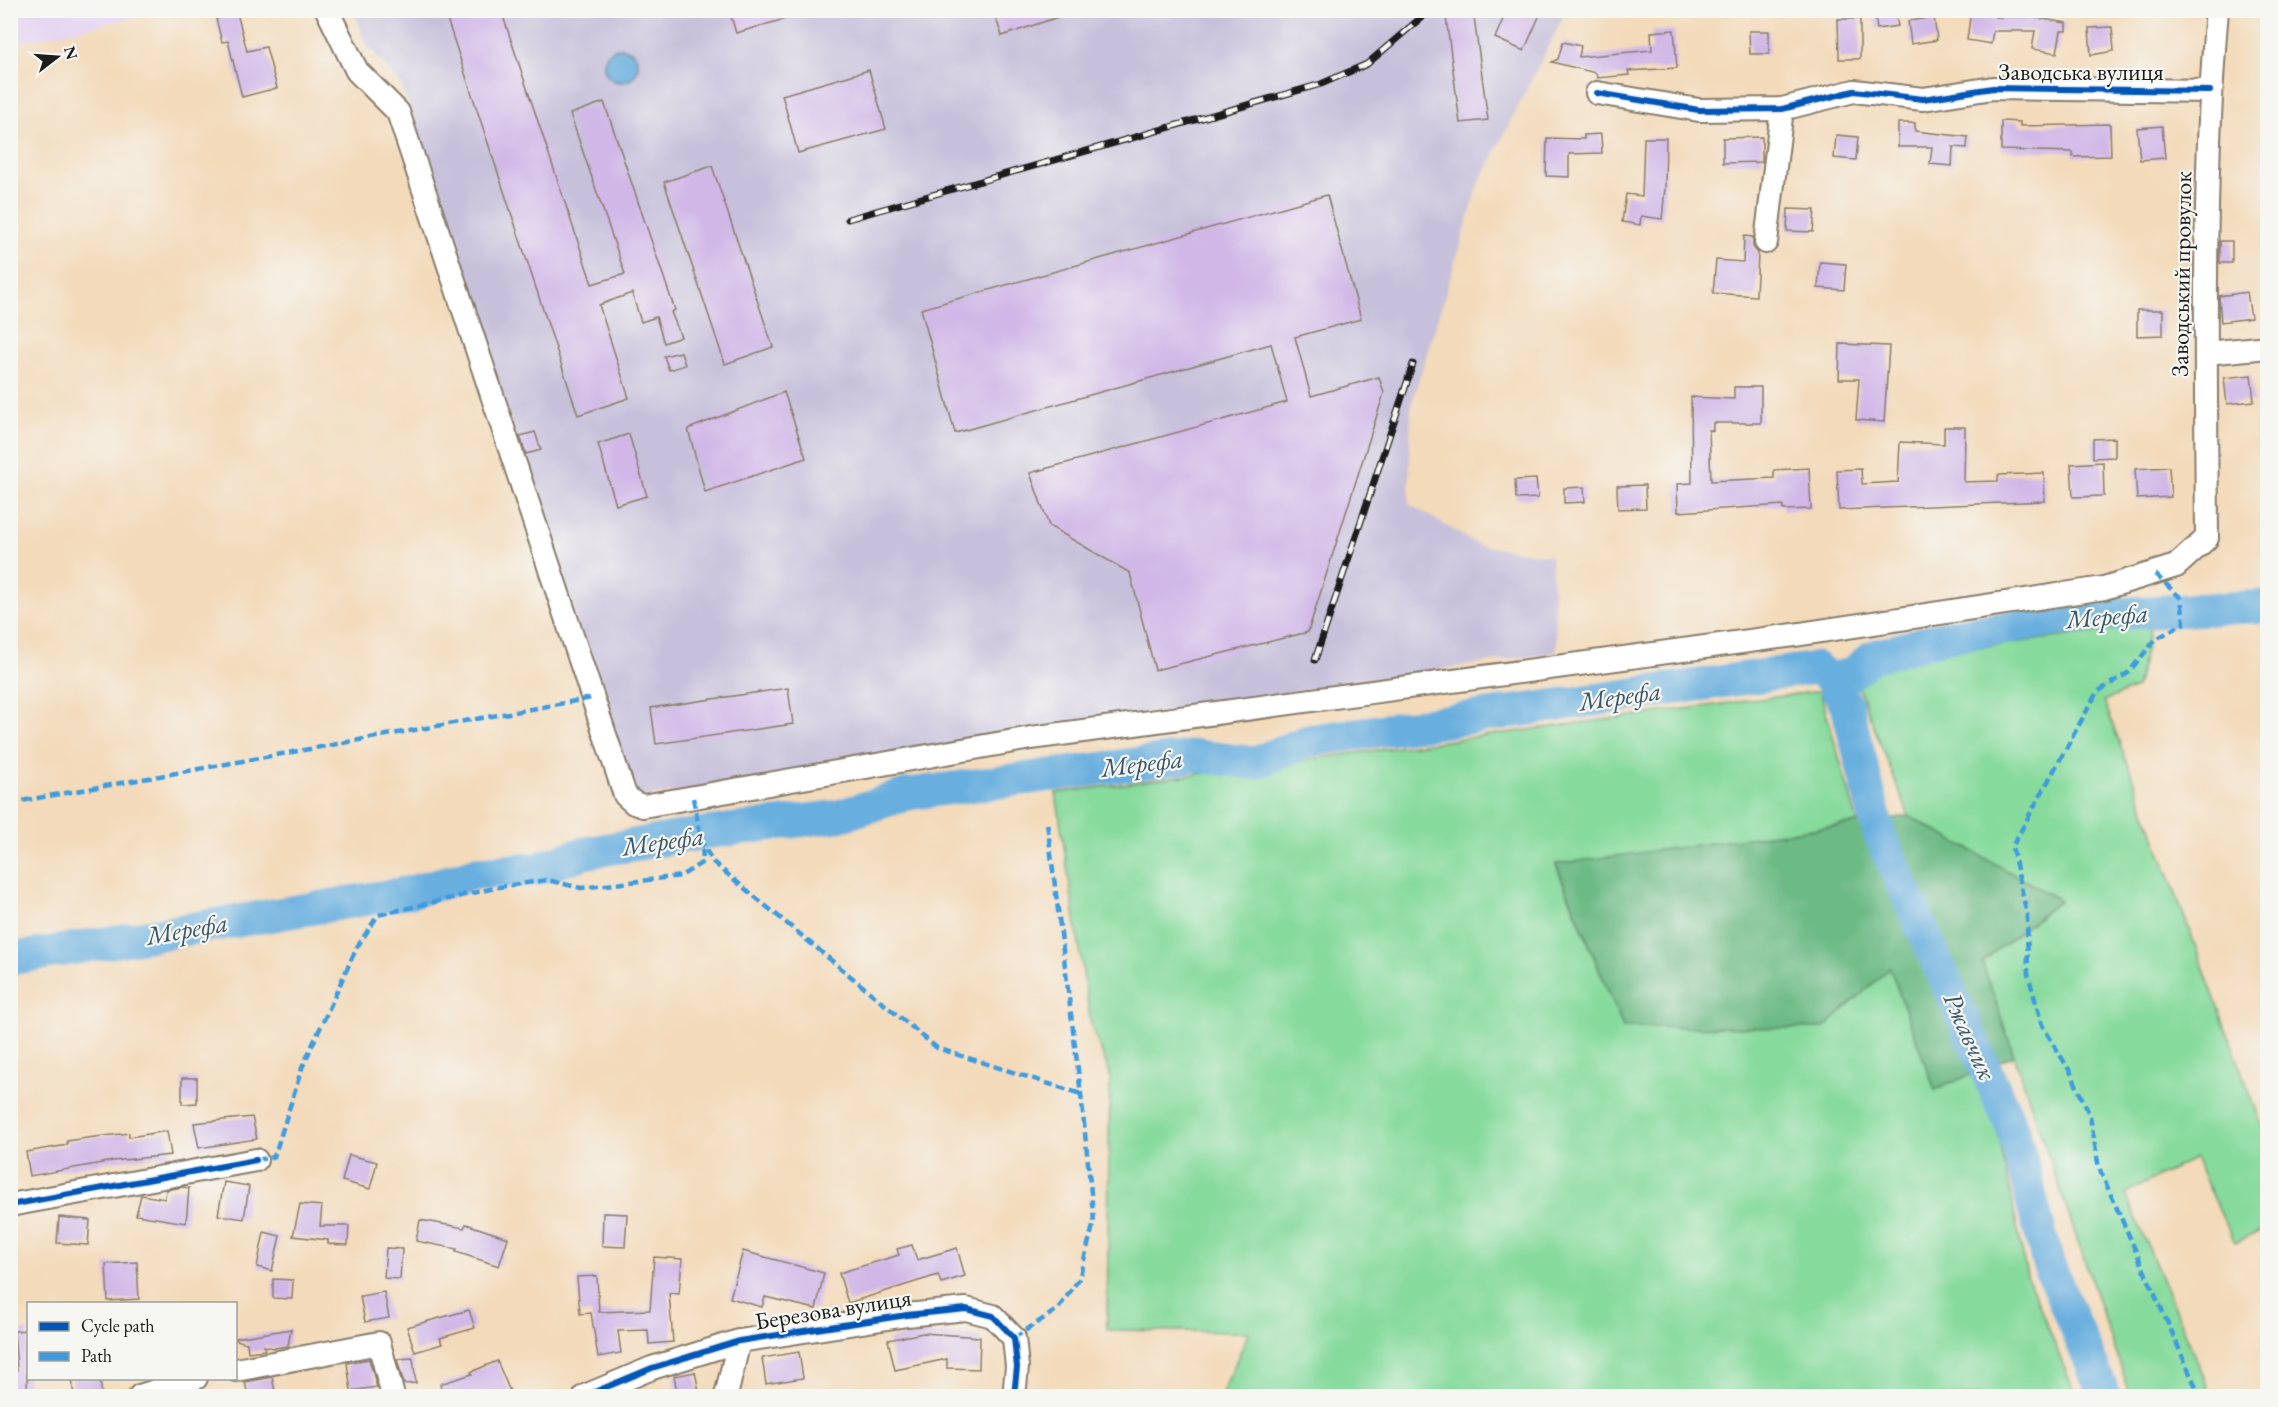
<svg xmlns="http://www.w3.org/2000/svg" width="2278" height="1407" viewBox="0 0 2278 1407" font-family="'EB Garamond',serif">
	<style>
		.built { fill: #e4d3f2 }
		.industrial { fill: #c6c0da }
		.green { fill: #86da9c; stroke: #517b5c; stroke-width: 1.5 }
		.forest { fill: #6cba84; stroke: #446b50; stroke-width: 1.5 }
		.water { fill: #67aede; stroke: #42657d; stroke-width: 1.5 }
		.lines { fill: none; stroke-linecap: round; stroke-linejoin: round }
		.river { stroke: #67aede; stroke-width: 33 }
		.building { fill: #d0b7e7 }
		.minor-casing { stroke: #887b6b; stroke-width: 26 }
		.minor { stroke: #fff; stroke-width: 22 }
		.rail-casing { stroke: #1c1c1c; stroke-width: 7 }
		.rail { stroke: #f6f6f2; stroke-width: 4.5; stroke-dasharray: 14; stroke-linecap: butt }
		.quiet { stroke: #3c9bdf; stroke-width: 4.5; stroke-dasharray: 9 4.5; stroke-linecap: butt }
		.cycleway-casing { stroke: #f6f6f2; stroke-width: 10 }
		.cycleway { stroke: #0057b8; stroke-width: 6 }
		.labels { text-anchor: middle; dominant-baseline: central; stroke-width: 4.5; stroke-linejoin: round; paint-order: stroke }
		.street-label { font-size: 24px; fill: #1c1c1c; stroke: #f6f6f2 }
		.water-label { font-size: 26px; font-style: italic; fill: #3a566a; stroke: #f6f6f2 }
	</style>
	<rect width="100%" height="100%" fill="#f6f6f2"/>
	<filter id="ink" filterUnits="userSpaceOnUse"><feTurbulence type="fractalNoise" baseFrequency=".0167" numOctaves="2"/><feDisplacementMap in="SourceGraphic" scale="12" xChannelSelector="R" yChannelSelector="G"/><feConvolveMatrix kernelMatrix="1 2 1 2 8 2 1 2 1" color-interpolation-filters="sRGB"/></filter>
	<filter id="wash" filterUnits="userSpaceOnUse"><feTurbulence type="fractalNoise" baseFrequency=".008" numOctaves="4" result="noise"/><feDisplacementMap in="SourceGraphic" scale="24" xChannelSelector="R" yChannelSelector="G"/><feGaussianBlur stdDeviation="1.35" result="paint"/><feColorMatrix in="noise" values="0 0 0 0 0 0 0 0 0 0 0 0 0 0 0 0 0 1.4 0 .05"/><feComposite in="paint" operator="in"/></filter>
	<g filter="url(#wash)">
		<rect width="100%" height="100%" fill="#f3daba"/>
		<path class="built" d="M11,10H164V11L11,44Z"/>
		<path class="industrial" d="M354,11H1566L1479,184L1411,405L1409,504L1479,545L1551,556L1557,652L1106,720L634,799L402,86L366,44Z"/>
		<g class="green">
			<path d="M2151,625L2136,688L2104,701L2267,1139V1228L2235,1243L2195,1158L2125,1193L2212,1396H2131L1982,962L2060,900L1909,816L1858,686L1882,660Z"/>
			<path d="M1820,691L1858,823L1556,865L1623,1027L1890,968L1935,1090L1985,1068L2027,1276L2076,1396H1221L1249,1332L1107,1330L1110,1074L1091,1025L1056,793Z"/>
		</g>
		<path class="forest" d="M1909,816L2060,900L1982,962L2014,1055L1935,1090L1890,968L1824,1028L1623,1027L1556,864Z"/>
		<circle class="water" cx="621" cy="65" r="17"/>
		<g class="lines">
			<g class="river">
				<path d="M1831,679L1847,706L1879,833L2014,1132L2048,1263L2105,1396"/>
				<path d="M10,959L411,892L476,873L536,869L584,853L705,833L839,816L908,794L1196,756L1255,763L1308,741L1816,668L1831,679L1851,674L1872,657L1947,636L2091,615L2268,606"/>
			</g>
		</g>
		<g id="blocks">
			<g class="building">
				<path d="M444,10H501L592,284L625,274L570,114L604,102L675,310L671,312L681,337L664,343L656,317L641,322L632,293L599,305L629,398L578,415Z"/>
				<path d="M729,10H798L799,15L736,33Z"/>
				<path d="M993,10H1070V13L1002,36Z"/>
				<path d="M1445,10H1473L1488,120L1460,123Z"/>
				<path d="M1507,10H1542L1524,51L1495,38Z"/>
				<path d="M1874,10H1895L1898,26L1877,29Z"/>
				<path d="M1971,10H1996L1995,17H2032L2066,23V31H2061L2057,53L2032,49L2035,31H1993L1991,44L1967,40Z"/>
				<path d="M237,13L247,51L266,47L277,88L242,97L228,41L222,42L216,19Z"/>
				<path d="M1934,17L1937,40L1911,44L1908,21Z"/>
				<path d="M1838,19H1860V59H1839Z"/>
				<path d="M2112,27L2114,51L2091,55L2089,28Z"/>
				<path d="M1674,30L1677,68L1628,71L1629,75L1597,78L1596,73L1552,62L1558,59L1563,42L1581,46L1579,57L1652,50L1651,32Z"/>
				<path d="M1749,31H1769V54H1750Z"/>
				<path d="M869,70L886,129L798,153L782,95Z"/>
				<path d="M2001,121L2020,122V126L2110,124L2111,156L2073,157V152L2001,150Z"/>
				<path d="M1898,123H1915V131L1968,137L1967,148L1953,147L1952,166L1930,164L1932,147H1898Z"/>
				<path d="M2162,126L2165,158L2140,160L2137,128Z"/>
				<path d="M1601,134L1602,153L1569,154V177L1546,176L1547,138L1584,139V135Z"/>
				<path d="M1836,135L1858,137L1856,160L1834,158Z"/>
				<path d="M1762,137V162L1723,163V138Z"/>
				<path d="M1644,138H1666L1665,188L1662,219L1641,216L1640,225L1622,222L1626,194L1642,196Z"/>
				<path d="M712,166L773,347L725,364L664,182Z"/>
				<path d="M1327,195L1361,319L1295,337L1311,396L1379,377L1384,393L1308,632L1155,670L1130,573L1049,526L1030,473L1287,402L1271,344L955,433L921,309Z"/>
				<path d="M1788,209L1815,210L1813,232L1787,231Z"/>
				<path d="M1744,236L1753,237V247L1758,253L1756,296L1713,293L1716,260L1743,262Z"/>
				<rect x="2220" y="241" width="12" height="22"/>
				<path d="M1820,262L1846,264L1844,290L1818,288Z"/>
				<path d="M2247,292L2251,318L2221,322L2219,296Z"/>
				<path d="M2137,310H2163V335L2137,336Z"/>
				<path d="M1840,344L1889,346L1884,422L1856,420L1859,379H1839Z"/>
				<path d="M681,352L685,365L669,370L664,356Z"/>
				<path d="M2251,375L2254,401L2227,404L2224,378Z"/>
				<path d="M1734,387H1761V423H1713V431L1709,430L1711,481L1774,478V470L1809,468L1811,509L1783,510V505L1678,512L1677,484L1692,483L1691,397L1734,399Z"/>
				<path d="M784,392L806,458L705,492L688,429Z"/>
				<path d="M1944,427H1965L1964,482L1998,481V475L2044,473L2045,501L1839,510L1837,470L1861,469L1862,484L1898,482L1900,442L1944,444Z"/>
				<path d="M535,432L541,450L526,454L520,436Z"/>
				<path d="M629,434L647,496L616,505L598,444Z"/>
				<path d="M2115,438V457L2093,458V439Z"/>
				<path d="M2103,462L2104,496L2073,497L2071,464Z"/>
				<path d="M2169,467L2171,497L2137,499L2135,469Z"/>
				<path d="M1536,479L1538,498L1516,499L1515,480Z"/>
				<path d="M1645,485L1646,508L1618,509L1617,486Z"/>
				<path d="M1584,487L1585,502L1564,503V488Z"/>
				<path d="M788,688L793,724L656,744L651,708Z"/>
				<path d="M182,1078H197V1103L182,1104Z"/>
				<path d="M252,1117L257,1139L199,1148L194,1123Z"/>
				<path d="M167,1131L171,1155L113,1161L30,1176L26,1152L67,1145V1141L87,1138L129,1133V1137Z"/>
				<path d="M349,1155L377,1162L370,1189L342,1181Z"/>
				<path d="M224,1182L249,1186L244,1219L218,1215Z"/>
				<path d="M183,1187L189,1188L186,1223L136,1215L141,1195L165,1199L166,1190Z"/>
				<path d="M300,1204L322,1206L320,1226H349L348,1245L328,1244V1240L293,1236Z"/>
				<path d="M603,1213L627,1214L625,1247L602,1246Z"/>
				<path d="M59,1217L90,1220L88,1245L57,1243Z"/>
				<path d="M420,1220L464,1228L466,1224L508,1238L499,1266L456,1252L457,1249L416,1241Z"/>
				<path d="M264,1232L280,1236L272,1271L257,1267Z"/>
				<path d="M912,1245L917,1260L957,1248L965,1276L941,1283L938,1275L848,1303L839,1273L899,1255L897,1249Z"/>
				<path d="M386,1248L402,1249L400,1279L384,1278Z"/>
				<path d="M743,1251L824,1273L816,1309L765,1297L762,1307L730,1298Z"/>
				<path d="M654,1257L682,1259L679,1294L669,1293L673,1342L649,1344L648,1330L618,1331L621,1353L598,1357L591,1313L580,1314L577,1277L597,1276L599,1312L650,1310Z"/>
				<path d="M137,1262L139,1299L108,1301L106,1264Z"/>
				<path d="M273,1279L293,1280L292,1299L273,1298Z"/>
				<path d="M384,1292L389,1318L365,1322L360,1296Z"/>
				<path d="M469,1310L475,1328L440,1338L442,1344L415,1352L407,1327Z"/>
				<path d="M291,1329L288,1346L274,1348L264,1346L265,1350L248,1352L247,1343L236,1340V1338Z"/>
				<path d="M28,1330L27,1396H10V1370H17L14,1331Z"/>
				<path d="M923,1333L980,1337L979,1369L947,1368V1359L895,1370L888,1340Z"/>
				<path d="M799,1352L803,1378L766,1384L762,1358Z"/>
				<path d="M413,1358L416,1383L404,1384L397,1359Z"/>
				<path d="M369,1359L377,1387L351,1391L347,1363Z"/>
				<path d="M497,1361L512,1396H443L440,1384L472,1374L471,1372Z"/>
				<path d="M695,1372L700,1396H678L674,1376Z"/>
				<path d="M272,1377L276,1396H248L245,1382Z"/>
				<path d="M72,1378H100L102,1396H74Z"/>
			</g>
		</g>
	</g>
	<g filter="url(#ink)">
		<use href="#blocks" fill-opacity="0" stroke="#887b6b" stroke-width="1.5"/>
		<g class="lines">
			<g class="minor-casing">
				<g id="minor">
					<path d="M327,10L357,71L398,112L625,795L634,803L643,806L1031,738L1794,635L2104,588L2176,566L2207,538C2206,362 2202,185 2217,10"/>
					<path d="M1597,93L1699,110L1782,109L1854,91L1923,99L1993,88L2210,91"/>
					<path d="M1766,242L1782,109"/>
					<path d="M2206,353L2268,347"/>
					<path d="M10,1205L256,1160"/>
					<path d="M236,1370L379,1343L393,1396"/>
					<path d="M140,1396L196,1378"/>
					<path d="M585,1396L652,1368L739,1341L907,1315L966,1309L993,1316L1014,1338L1017,1367L1014,1396"/>
					<path d="M726,1396L739,1341"/>
				</g>
			</g>
			<use href="#minor" class="minor"/>
			<g class="rail-casing">
				<g id="rail">
					<path d="M848,219L1321,84L1367,64L1430,10"/>
					<path d="M1315,660L1413,364"/>
				</g>
			</g>
			<use href="#rail" class="rail"/>
			<g class="quiet">
				<path d="M2155,574L2181,598L2184,623L2156,639L2128,673L2097,692L2012,847L2027,914L2028,974L2042,1025L2071,1073L2090,1116L2099,1168L2200,1396"/>
				<path d="M693,798L702,843L713,862L937,1048L1081,1094"/>
				<path d="M10,803L592,698"/>
				<path d="M256,1160L274,1157L302,1068L357,947L378,915L499,887L547,880L581,888L681,876L703,862L702,843"/>
				<path d="M1014,1338L1058,1309L1079,1279L1094,1222L1081,1094L1047,822"/>
			</g>
			<g class="cycleway-casing">
				<g id="cycleway">
					<path d="M1597,93L1699,110L1782,109L1854,91L1923,99L1993,88L2210,91"/>
					<path d="M10,1205L256,1160"/>
					<path d="M585,1396L652,1368L739,1341L907,1315L966,1309L993,1316L1014,1338L1017,1367L1014,1396"/>
				</g>
			</g>
			<use href="#cycleway" class="cycleway"/>
		</g>
	</g>
	<g class="labels">
		<g class="street-label">
			<text x="2081" y="71">Заводська вулиця</text>
			<text transform="translate(2181 274) rotate(-89)">Заводський провулок</text>
			<text transform="translate(833 1309) rotate(-9)">Березова вулиця</text>
		</g>
		<g class="water-label">
			<text transform="translate(2107 616) rotate(-5)">Мерефа</text>
			<text transform="translate(1620 696) rotate(-8)">Мерефа</text>
			<text transform="translate(1142 763) rotate(-7)">Мерефа</text>
			<text transform="translate(663 841) rotate(-8)">Мерефа</text>
			<text transform="translate(187 929) rotate(-10)">Мерефа</text>
			<text transform="translate(1970 1036) rotate(66)">Ржавчик</text>
		</g>
	</g>
	<rect width="2278" height="1407" fill="none" stroke="#f6f6f2" stroke-width="36"/>
	<rect x="27" y="1302" width="210" height="78" fill="#f6f6f2" stroke="#9f9f9c" stroke-width="1.5"/>
	<rect x="39" y="1322" width="30" height="9" fill="#0057b8" stroke="#9f9f9c" stroke-width="1.5"/>
	<text x="81" y="1332" font-size="18" fill="#1c1c1c">Cycle path</text>
	<rect x="39" y="1352" width="30" height="9" fill="#3c9bdf" stroke="#9f9f9c" stroke-width="1.5"/>
	<text x="81" y="1362" font-size="18" fill="#1c1c1c">Path</text>
	<g transform="translate(57 57) rotate(73)" stroke="#f6f6f2" stroke-width="4.5" paint-order="stroke">
	<path d="M0-4.5L10 22L0 15L-10 22Z" fill="#1c1c1c"/>
	<text y="-9" font-size="16" font-weight="bold" text-anchor="middle" fill="#1c1c1c">N</text>
	</g>
</svg>
